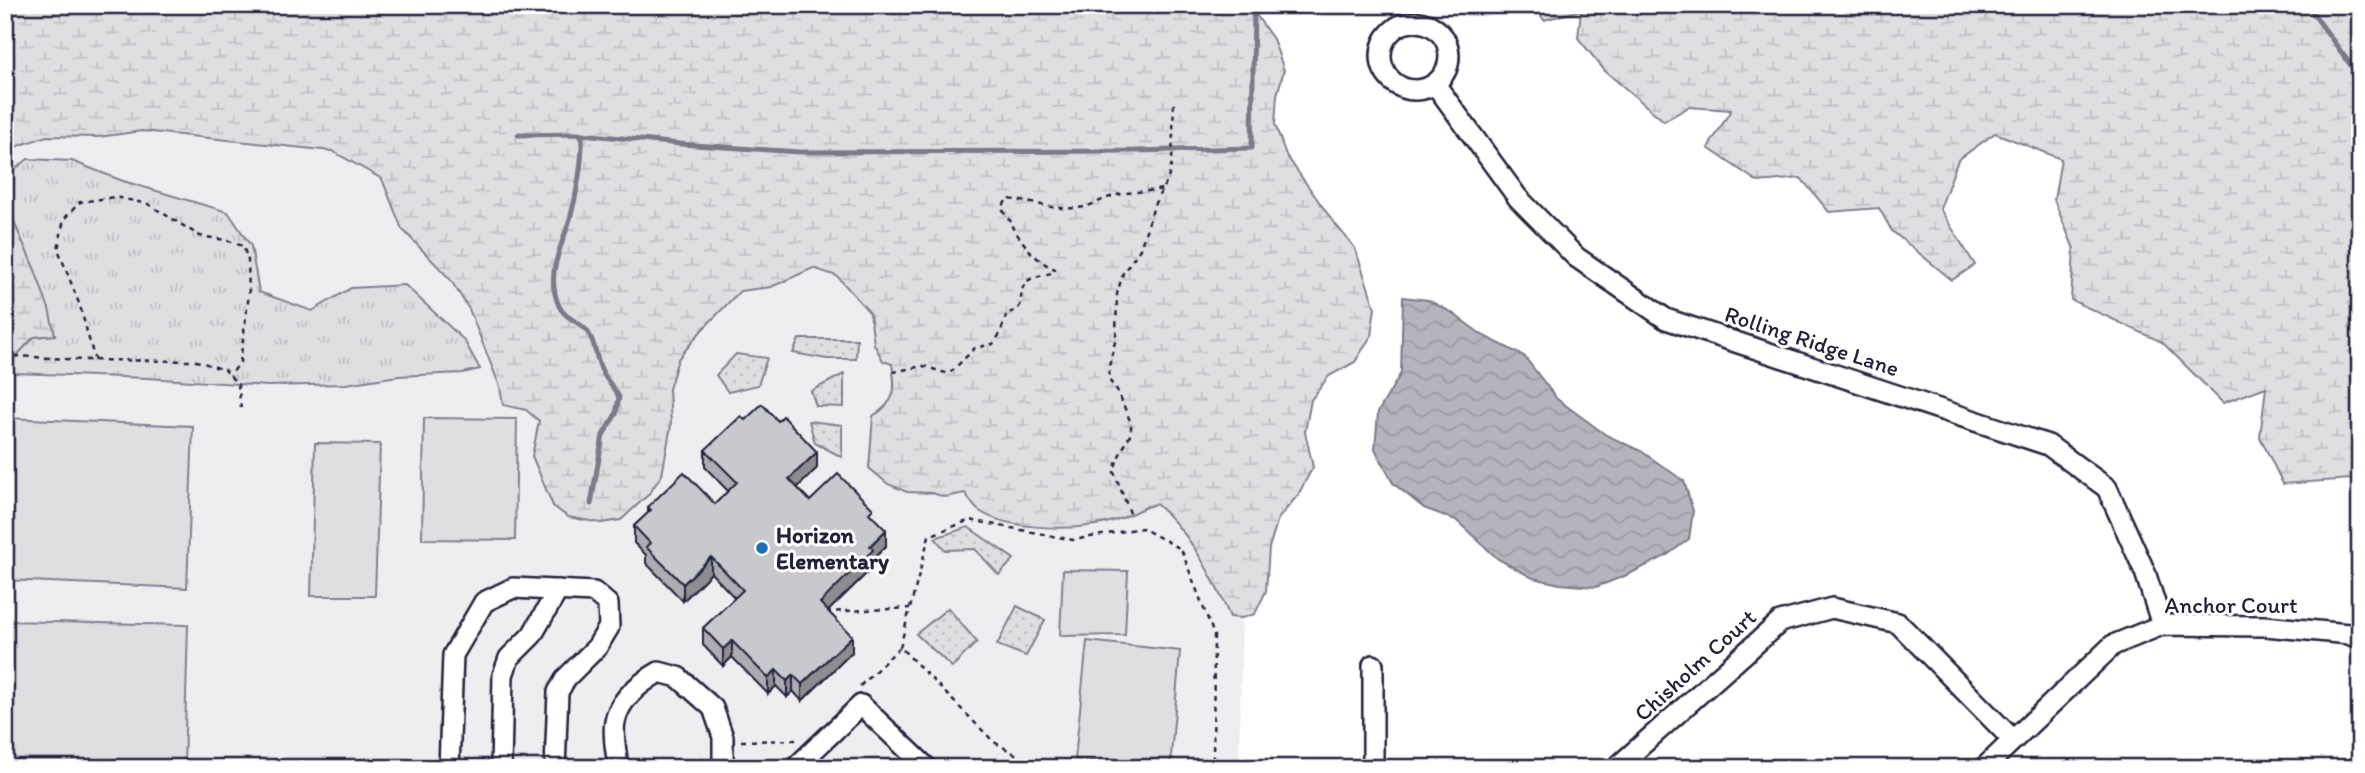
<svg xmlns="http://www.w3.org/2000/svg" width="2365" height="773" viewBox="0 0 2365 773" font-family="Itim,sans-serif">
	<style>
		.built { fill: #eeeef1 }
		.grass { fill: url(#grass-tufts); stroke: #80808e; stroke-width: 2 }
		.wetland { fill: url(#wetland-marsh); stroke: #80808e; stroke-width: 2 }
		.park { fill: url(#park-dots); stroke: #80808e; stroke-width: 2 }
		.pitch { fill: #dfdfe2; stroke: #80808e; stroke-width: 2 }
		.water { fill: url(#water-waves); stroke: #7a7a88; stroke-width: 2 }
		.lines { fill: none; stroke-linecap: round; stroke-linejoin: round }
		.stream { stroke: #7a7a88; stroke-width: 5 }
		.minor-casing { stroke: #22223b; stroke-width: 24 }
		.path { stroke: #22223b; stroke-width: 2.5; stroke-dasharray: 5 5; stroke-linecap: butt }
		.minor { stroke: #fff; stroke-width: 19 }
		.wall { fill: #acacb2; stroke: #22223b; stroke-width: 2 }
		.shaded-wall { fill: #8c8c91; stroke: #22223b; stroke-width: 2 }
		.building { fill: #c8c8cf; stroke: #22223b; stroke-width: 2 }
		.poi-dot { fill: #1f6fb2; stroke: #fff; stroke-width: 2.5 }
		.labels { text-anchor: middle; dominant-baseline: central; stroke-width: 6; stroke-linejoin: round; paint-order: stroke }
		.street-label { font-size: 23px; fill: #22223b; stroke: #fff }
		.poi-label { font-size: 23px; font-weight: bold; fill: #22223b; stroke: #fff; text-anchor: start }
	</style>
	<defs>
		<pattern id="grass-tufts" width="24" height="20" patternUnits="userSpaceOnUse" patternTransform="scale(1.75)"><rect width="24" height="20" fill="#dfdfe2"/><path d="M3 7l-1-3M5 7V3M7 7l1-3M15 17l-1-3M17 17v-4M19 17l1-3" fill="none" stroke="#bfbfc3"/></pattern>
		<pattern id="wetland-marsh" width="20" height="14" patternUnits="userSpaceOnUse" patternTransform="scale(1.75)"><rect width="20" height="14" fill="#dfdfe2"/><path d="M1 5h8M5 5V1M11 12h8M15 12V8" fill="none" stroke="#bfbfc3"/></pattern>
		<pattern id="park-dots" width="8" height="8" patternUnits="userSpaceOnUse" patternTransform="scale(1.75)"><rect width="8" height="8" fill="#dfdfe2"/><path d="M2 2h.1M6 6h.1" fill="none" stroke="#bfbfc3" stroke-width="1.8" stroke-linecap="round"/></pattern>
		<pattern id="water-waves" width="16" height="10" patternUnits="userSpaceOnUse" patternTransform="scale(1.75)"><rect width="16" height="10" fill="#b4b4bc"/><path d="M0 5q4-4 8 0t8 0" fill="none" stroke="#9a9aa2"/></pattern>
	</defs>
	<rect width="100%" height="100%" fill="#fff"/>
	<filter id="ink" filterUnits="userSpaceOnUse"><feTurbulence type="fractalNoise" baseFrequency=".0143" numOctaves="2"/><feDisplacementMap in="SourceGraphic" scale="14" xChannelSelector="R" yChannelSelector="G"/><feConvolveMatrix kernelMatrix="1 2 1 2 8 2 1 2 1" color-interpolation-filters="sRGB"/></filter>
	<g filter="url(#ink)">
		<path class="built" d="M5,5H1254L1239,768H5Z"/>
		<path class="grass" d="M28,159L72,161L123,181L228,212L251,246L259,292L312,311L351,288L405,285L464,340L480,369L463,373L398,376L346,384L268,386L147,378L15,373L6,367L34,337L55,335L5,196V177Z"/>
		<g class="wetland">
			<path d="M5,5H1246L1254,12L1273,39L1284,70L1277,95L1275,124L1286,155L1332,220L1355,248L1375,308L1371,336L1355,362L1329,376L1311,400L1305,432L1313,467L1298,495L1278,519L1269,548L1266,591L1255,614L1242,618L1230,617C1213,576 1190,532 1156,504C1141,507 1130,516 1116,520C1083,532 1007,531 978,510C973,506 969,498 965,493L945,497L932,493L907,492L888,484L869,468L873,416C897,401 896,390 892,364L883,361L874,344L870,313L837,276L813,268L771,287L740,291L701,331L678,359L669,389L671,425L662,475L648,495L621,520L601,523L568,517L553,506L532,456L539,421L526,410L503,405L500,387L469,309L450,279L402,229L382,179L332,151L142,131L98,137L47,136L12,148L5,157Z"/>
			<path d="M1534,5H2360V482L2351,479L2283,484L2260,437L2266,387L2223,403L2162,342L2071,300L2074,249L2054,200L2061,159L1995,133L1958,160L1940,209L1975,265L1952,280L1892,231L1879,208L1829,212L1801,178L1758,182L1708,148L1731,110L1689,107L1664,121L1605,71L1578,38L1581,10L1544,20Z"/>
			<path d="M5,196L9,211L35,270L49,309L55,335L34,337L5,368Z"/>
		</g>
		<g class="park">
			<path d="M799,339H857L856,359H827L793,353Z"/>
			<path d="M736,354L767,358L758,385L728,392L716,375Z"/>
			<path d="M844,374V407L816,406L811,391Z"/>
			<path d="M809,421L842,425V457L815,443Z"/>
			<path d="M968,527L1014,559L999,575L975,549L945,550L935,538Z"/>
			<path d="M1017,606L1045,620L1026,656L997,645Z"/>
			<path d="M948,608L977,642L952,667L916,634Z"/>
		</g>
		<g class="pitch">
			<path d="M5,418L193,426L187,588L5,580Z"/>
			<path d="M424,418L517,419L515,540L422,539Z"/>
			<path d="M315,443L380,444L375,596H311Z"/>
			<path d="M1063,570L1128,571L1125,635L1060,636Z"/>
			<path d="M5,621L188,625L184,768H5Z"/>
			<path d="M1087,641L1180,651L1170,768L1075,759Z"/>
		</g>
		<path class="water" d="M1403,297L1428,300L1451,312L1482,335L1524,356L1557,399L1606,435L1641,451L1684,481L1693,511L1689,539L1666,556L1627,575L1596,587L1560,584L1533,578L1498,559L1456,520L1424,508L1393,483L1375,449L1378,412L1401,373Z"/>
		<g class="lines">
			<g class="stream">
				<path d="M2307,5L2360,78"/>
				<path d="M582,134C583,159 577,194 570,219C561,249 545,274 559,306C565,319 579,321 587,331C596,342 595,358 602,371C606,380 614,388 619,397L616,414L603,435L591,504"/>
				<path d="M518,135L582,134L680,144L799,152L1135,151L1252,148L1254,5"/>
			</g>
			<g class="minor-casing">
				<g id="minor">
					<circle cx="1415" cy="56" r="34"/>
					<path d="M1435,84L1518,198L1576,257L1666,319L2048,445L2107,488L2145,572L2162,625"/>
					<path d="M1373,665V768"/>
					<path d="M449,768L453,655L484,602L513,588L594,592L608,604L609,627L597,647L566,678L558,692L555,768"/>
					<path d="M501,768L503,675L509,658L532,635L558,590"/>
					<path d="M618,768C617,754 612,735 615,722C619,699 640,683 659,672L678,677L713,708L723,737V768"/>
					<path d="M795,768L861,705L927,768"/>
					<path d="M1616,768L1780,622L1832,608L1898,623L2013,740"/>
					<path d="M1984,768L2113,645L2162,625L2265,626L2349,634L2360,639"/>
				</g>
			</g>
			<g class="path">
				<path d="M5,357L17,356L83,360L197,361L225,370L238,385L241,408"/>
				<path d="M95,361L80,306L58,249L64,219L80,202L115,197L148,204L200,236L226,240L243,246L248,260L249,294L240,362L230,376"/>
				<path d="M893,372L923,366L949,374L975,348L993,344L1000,334L1007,313L1016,311L1021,304C1020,275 1033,279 1055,272V269C1034,260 1025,245 1012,227L1014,224L1006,217L1002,208L1007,199C1031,201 1051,210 1077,208C1091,207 1101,199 1114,196C1129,191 1147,192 1163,189"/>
				<path d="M1130,513L1114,472L1117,460L1131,433V423L1117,390L1109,380V366L1116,338L1117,294L1123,273L1140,249L1155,203L1168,179L1172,162L1174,100"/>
				<path d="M826,612L910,608"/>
				<path d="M900,647L929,536L970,520L1073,540L1142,528L1181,549L1214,635L1213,768"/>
				<path d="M860,686L900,647L994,742L1040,768"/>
				<path d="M741,741L798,740"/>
				<path d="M596,768V761L600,760"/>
			</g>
			<use href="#minor" class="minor"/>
		</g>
		<path class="wall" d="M745,420L817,468L797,488L810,501L873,516L886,546L873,559V567L828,611L852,652L802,701L793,691L787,697L776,686L768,694L732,657L723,666L703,645V628L735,598L711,573L683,601L646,563V555L634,543V526L648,513V507L715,504L728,491L705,467V450Z"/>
		<g class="shaded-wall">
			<path d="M817,452V468L789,496V479Z"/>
			<path d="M886,530V546L873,559V567L820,619V603L870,546Z"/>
			<path d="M711,557V573L683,601V584Z"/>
			<path d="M852,636V652L802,701V684Z"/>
			<path d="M732,641V657L723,666V649Z"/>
			<path d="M776,670V686L768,694V678Z"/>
			<path d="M793,675V691L787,697V681Z"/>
		</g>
		<path class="building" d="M762,404L778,421L783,416L817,452L789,479L810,501L838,474L873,509L869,513L886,530L870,546L873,550L820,603L852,636L802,684L793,675L787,681L776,670L768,678L732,641L723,649L703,628L743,590L711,557L683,584L646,547L650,543L634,526L651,510L648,507L684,472L715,504L737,482L705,450L741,416L745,420Z"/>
	</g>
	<circle class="poi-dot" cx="762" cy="548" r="7"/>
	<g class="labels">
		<g class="street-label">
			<text transform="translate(1812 341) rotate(18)">Rolling Ridge Lane</text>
			<text x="2231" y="605">Anchor Court</text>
			<text transform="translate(1695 665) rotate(-42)">Chisholm Court</text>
		</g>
		<g class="poi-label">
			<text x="776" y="535">Horizon<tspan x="776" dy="26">Elementary</tspan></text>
		</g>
	</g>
	<rect width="2365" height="773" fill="none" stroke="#fff" stroke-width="28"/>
	<rect x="14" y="14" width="2337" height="745" fill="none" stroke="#22223b" stroke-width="2.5" filter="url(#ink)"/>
</svg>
